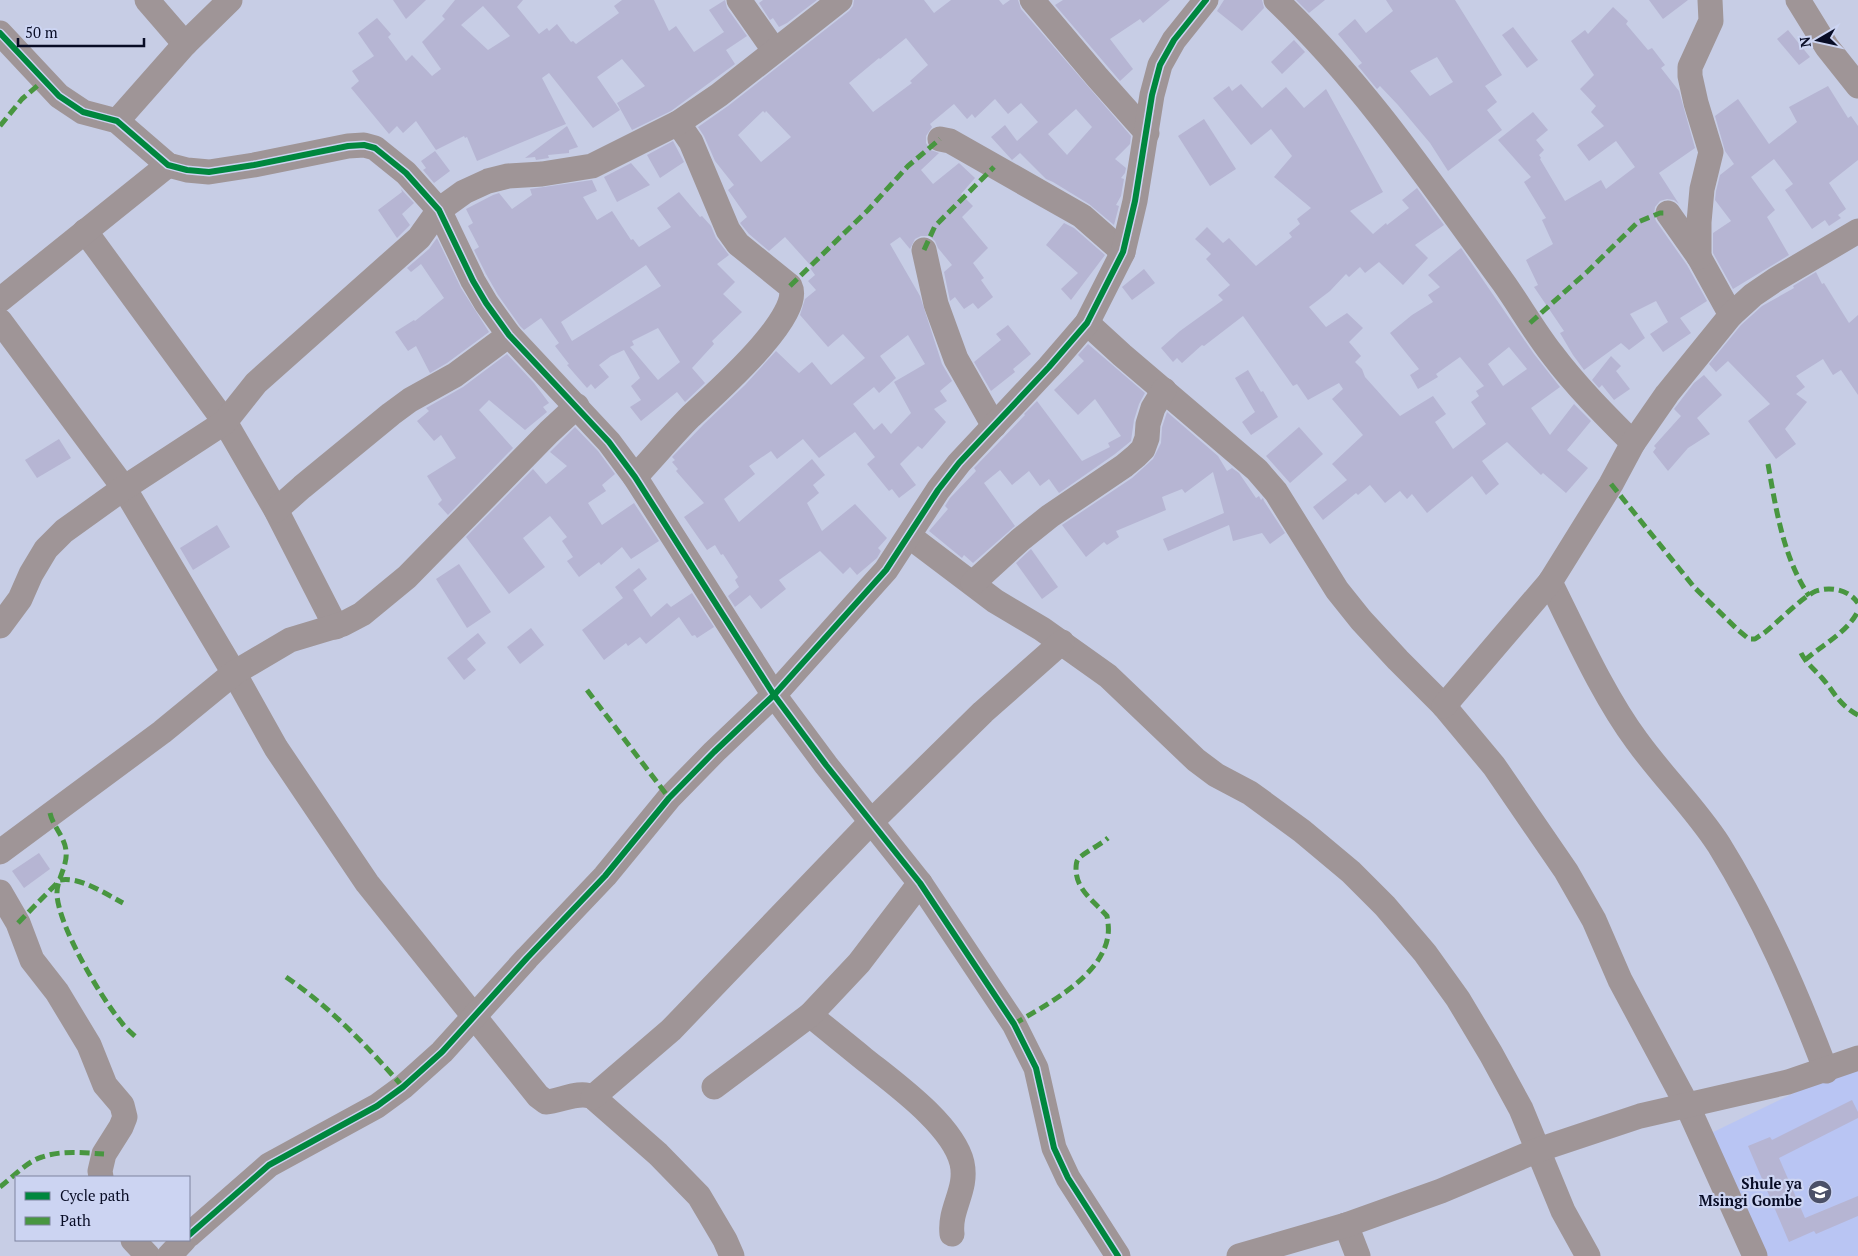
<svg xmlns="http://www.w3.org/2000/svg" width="1858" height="1256" viewBox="0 0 1858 1256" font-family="'PT Serif',serif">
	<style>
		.built { fill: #b9c5f3 }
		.building { fill: #b6b5d3; fill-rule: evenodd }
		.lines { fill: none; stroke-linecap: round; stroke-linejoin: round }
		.minor { stroke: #9f9597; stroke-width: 25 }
		.quiet { stroke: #489640; stroke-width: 5; stroke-dasharray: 10 5; stroke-linecap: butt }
		.cycleway-casing { stroke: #ccd4f2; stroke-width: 9 }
		.cycleway { stroke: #00873e; stroke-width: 6 }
		.labels { text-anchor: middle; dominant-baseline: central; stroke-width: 4.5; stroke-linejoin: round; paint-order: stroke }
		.poi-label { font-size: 15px; font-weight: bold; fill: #080c25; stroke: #ccd4f2; text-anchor: end }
	</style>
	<rect width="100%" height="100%" fill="#c7cde5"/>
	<path class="built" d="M1858,1062V1256H1763L1705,1136Z"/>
	<g class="building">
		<path d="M393,0H426L406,19Z"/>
		<path d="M455,0H523L517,7L539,34L547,28L549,31L557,24L571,42L573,41L576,44L619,13L614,6L622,0H654L669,31L676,26L694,52L724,32L709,10L725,0L727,8L747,36L726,50L735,64L671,111L632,130L617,103L645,86L622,59L597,77L620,110L593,128L549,73L542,78L566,124L477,161L467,137L465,138L464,136L436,150L416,121L403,133L397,126L389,134L351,88L359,81L352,71L374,56L358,33L377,18L391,34L388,37L406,61L412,55L432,76L441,69L422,42L445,19L442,16ZM483,6L510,36L488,50L461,25Z"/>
		<path d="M763,0H817L787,23L779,27L773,18L770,20L759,3Z"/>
		<path d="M854,0H924L934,13L951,0H999L1003,5L1010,0H1018L1021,9L1131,136L1130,144L1115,159L1126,168L1125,173L1121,178L1124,179L1121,196L1116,205L1119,206L1114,225L1089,204L1053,182L1046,179L1020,153L1012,160L991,137L1005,125L1017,141L1038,122L1021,103L1008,114L995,99L975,118L972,114L967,119L954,104L930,124L932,127L926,136V143L931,150L939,153L921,170L933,184L959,163L975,178L961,194L973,206L962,217L988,248L973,263L984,278L981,280L993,297L978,309L973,303L964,309L955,297L950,301L944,272L952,265L938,248L935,241L929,236H921L915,239L910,249L900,237L890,244L920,296L942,364L952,381L940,391L947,401L934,409L946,422L922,449L918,446L900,464L916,485L899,498L892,489L889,491L867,464L875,457L855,432L819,458L803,439L777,459L771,451L749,466L755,474L724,499L739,522L812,459L825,475L813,485L819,493L807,503L822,531L855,504L887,538L878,548L881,551L877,558L857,575L850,567L843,574L820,551L779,580L786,589L761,609L750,595L735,607L728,596L739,587L735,580L738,577L723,554L721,555L715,545L707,550L684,517L704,503L676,471L678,469L672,462L675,460L672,457L704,424L745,385L776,351L799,373L812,362L831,385L865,358L843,334L828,347L800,315L805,299L816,290L808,281L815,275L810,268L812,267L785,237L769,251L749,234L740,223L747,217L728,190L734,185L715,161L704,136L698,127L728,106L849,11L853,6ZM906,38L928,65L910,81L912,83L873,112L849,83L879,58L880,59ZM1076,109L1092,127L1067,155L1048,134ZM763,111L765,113L766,111L791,137L761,162L738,135ZM908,335L925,364L894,382L911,413L891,434L882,423L874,430L853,404L874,387L879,393L896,378L880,356Z"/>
		<path d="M1063,0H1170L1143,23L1140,19L1110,39L1133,69L1120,81L1055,5Z"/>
		<path d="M1224,0H1262L1264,8L1242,31L1217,11Z"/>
		<path d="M1296,0H1325L1309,13Z"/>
		<path d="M1386,0H1455L1502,75L1485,86L1497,102L1487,110L1502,130L1448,171L1430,143L1398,105L1380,86L1377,89L1358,66L1362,63L1338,34L1355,19L1366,33L1393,11ZM1437,57L1453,82L1430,96L1410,71Z"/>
		<path d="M1649,0H1688L1663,19Z"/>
		<path d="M1613,7L1628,21L1626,24L1648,50L1652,48L1665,65L1661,68L1679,91L1695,148L1659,173L1679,204L1674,200L1667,199L1660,201L1655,207L1654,215L1656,221L1687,265L1707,301L1680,318L1691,333L1663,352L1650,334L1668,322L1656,301L1630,314L1645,338L1629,350L1621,343L1584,370L1573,355L1560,333L1564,331L1534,287L1538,285L1526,260L1553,244L1542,220L1546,218L1524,182L1531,177L1498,140L1533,112L1548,130L1536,140L1544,150L1539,155L1541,158L1540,159L1565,201L1601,180L1606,189L1635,167L1616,141L1589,161L1577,145L1604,126L1591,112L1596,106L1580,89L1594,75L1571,41L1585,30L1588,34Z"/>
		<path d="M1513,27L1538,60L1527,68L1502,35Z"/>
		<path d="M1788,30L1810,57L1799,65L1777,39Z"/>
		<path d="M1294,40L1305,52L1282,74L1271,62Z"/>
		<path d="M1241,84L1262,108L1286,87L1304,108L1326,89L1383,192L1350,211L1373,234L1386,223L1387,225L1409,208L1402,200L1417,188L1444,225L1415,245L1428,258L1403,285L1379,262L1365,273L1360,267L1349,277L1346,274L1330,291L1309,307L1326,327L1347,313L1363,328L1349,342L1361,356L1355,362L1362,369L1365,377L1400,416L1433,396L1446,414L1435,422L1453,449L1486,424L1471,402L1479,396L1476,391L1484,386L1460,357L1436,374L1438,377L1418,389L1410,375L1419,369L1390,333L1412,315L1433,302L1428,295L1440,287L1428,275L1461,248L1534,354L1560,387L1531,408L1550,435L1574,404L1591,421L1567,450L1588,468L1566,493L1543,473L1541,475L1507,442L1482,461L1499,484L1486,495L1472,476L1427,513L1412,494L1407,499L1400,491L1385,503L1370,485L1358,495L1356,493L1323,520L1313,507L1347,480L1332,464L1363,435L1332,399L1343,389L1339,383L1308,400L1297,384L1293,386L1243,316L1204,346L1202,345L1182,363L1177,358L1173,362L1161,348L1180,331L1223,300L1218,295L1230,285L1206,259L1211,254L1195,239L1207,227L1223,243L1229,238L1256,266L1292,237L1289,233L1300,224L1297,219L1311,208L1274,177L1292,156L1271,129L1251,145L1213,98L1229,86L1232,91ZM1509,347L1527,369L1503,386L1488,364Z"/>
		<path d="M1828,86L1848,118L1851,116L1858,126V160L1829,183L1846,209L1838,215L1841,218L1829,226L1825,220L1812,229L1785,190L1793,184L1774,159L1751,177L1775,210L1767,217L1789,255L1733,289L1713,253V233L1731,221L1715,200L1716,191L1720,175L1734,164L1725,151L1715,116L1738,99L1769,144L1797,122L1789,107Z"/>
		<path d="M1204,119L1236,169L1210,186L1178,136Z"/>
		<path d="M567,126L578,147L569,150V153L548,155L549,158L536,160L535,157L525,158Z"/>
		<path d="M673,141L684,162L660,178L647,155Z"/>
		<path d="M435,151L450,171L434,183L423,170L426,168L421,161Z"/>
		<path d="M631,163L650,185L617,202L604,177Z"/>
		<path d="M592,180L597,191L583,197L597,220L612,211L631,240L633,239L639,247L671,227L657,208L679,192L700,217L702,216L711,226L716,238L729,255L717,264L735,282L723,294L742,312L712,341L714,344L692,368L705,383L685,402L677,392L641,421L630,407L641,400L631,386L640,378L624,350L611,356L599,365L609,377L595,389L591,384L587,388L567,365L569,364L555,346L559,343L541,318L524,330L520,326L498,295L486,274L474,250L479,247L468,226L473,223L466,209L493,195L499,193L512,209L532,195L530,189ZM646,265L661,286L572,341L561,322ZM658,328L680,362L658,380L630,347L634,345L632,341Z"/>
		<path d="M401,189L414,203L402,214L410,225L397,238L378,210L402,192Z"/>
		<path d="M1064,223L1074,228L1105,255L1071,300L1061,289L1078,273L1046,245Z"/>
		<path d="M437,238L461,288L489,332L447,363L430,373L416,346L408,351L395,332L414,320L415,321L444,298L421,264L411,272L407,268L429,249Z"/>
		<path d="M1144,269L1155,283L1132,300L1122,287Z"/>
		<path d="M1816,272L1822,284L1824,283L1849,323L1858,315V395L1841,370L1833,375L1823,359L1796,376L1805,387L1796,394L1807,402L1785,429L1796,444L1776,459L1748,421L1770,404L1728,361L1716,372L1709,364L1741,325L1762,306L1794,288L1793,286Z"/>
		<path d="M1008,325L1031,354L1013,369L1015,372L991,391L974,362L1001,340L996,334Z"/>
		<path d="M1088,344L1145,393L1139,404L1134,420L1131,441L1115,454L1059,493L1049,479L1040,486L1029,471L1012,485L1000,470L984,483L1015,526L973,563L964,555L962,558L929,531L948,509L945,506L950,498L976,471L974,468L1025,415L1024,414L1037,401L1082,461L1110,447L1108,443L1121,436L1095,399L1078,415L1054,390L1084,361L1078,355Z"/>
		<path d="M507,354L534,383L549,403L543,407L547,412L525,430L489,400L479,410L513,448L448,515L438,504L442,500L427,476L456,458L441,435L434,441L417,421L429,411L426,408L463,387Z"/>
		<path d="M1611,356L1621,366L1616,371L1630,389L1614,400L1602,385L1599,388L1592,380Z"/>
		<path d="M1248,370L1261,392L1263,391L1278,417L1251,435L1242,422L1255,412L1235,378Z"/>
		<path d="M1704,375L1722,395L1697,418L1710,434L1688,448L1668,471L1653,452L1656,448L1654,446L1681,416L1674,409L1694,383Z"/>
		<path d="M1167,412L1218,456L1227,471L1232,468L1239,473L1256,498L1259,496L1261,500L1263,498L1264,501L1285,533L1270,544L1262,533L1233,541L1229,525L1168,551L1163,539L1224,513L1213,472L1185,493L1182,489L1162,497L1166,510L1116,531L1119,537L1107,545L1104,542L1086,557L1062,525L1132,478L1153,459L1161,443L1162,427Z"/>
		<path d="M575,427L598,451L615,474L602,485L606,491L588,503L602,525L634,503L659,541L631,559L622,547L601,565L599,562L579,577L567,561L573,557L562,541L567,537L550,516L523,538L545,567L509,594L466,537L533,469L546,484L567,466L550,452Z"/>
		<path d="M1299,427L1323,454L1290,483L1266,456Z"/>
		<path d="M59,439L71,458L37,478L25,460Z"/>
		<path d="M217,525L230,547L193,570L180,548Z"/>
		<path d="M1031,549L1058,587L1042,599L1016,563Z"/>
		<path d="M459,564L491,612L467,628L436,579Z"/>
		<path d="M639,568L647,579L633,590L651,617L667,603L671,607L692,593L714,627L697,638L695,635L692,636L679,617L646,644L640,637L628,646L626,643L604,660L582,630L623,598L615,587Z"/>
		<path d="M531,628L544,645L520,664L507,647Z"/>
		<path d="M478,633L486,643L467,659L476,670L464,680L447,658Z"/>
		<path d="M39,853L50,869L24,888L12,871Z"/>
		<path d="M1852,1100L1858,1112V1118L1779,1158L1805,1218L1858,1196V1216L1816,1234L1814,1231L1789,1242L1748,1146L1770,1137L1772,1140Z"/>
	</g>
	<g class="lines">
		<g class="minor">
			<path d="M147,0L185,44"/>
			<path d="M739,0L774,50"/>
			<path d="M1032,0L1098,78L1147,133"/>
			<path d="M1276,0C1365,85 1431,183 1503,282C1520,306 1534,331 1552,354C1576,386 1605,415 1633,443"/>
			<path d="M1798,0L1827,47L1858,86"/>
			<path d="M0,33L59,96L83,112L117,121L168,165L187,170L209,172L254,165L348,146L364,145L375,148L406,173L439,210L473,281L486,303L509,335L609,442L635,477L774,695L826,765L920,883L1014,1024L1036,1068L1054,1148L1068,1178L1118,1256"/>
			<path d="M117,121L185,44L230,0"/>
			<path d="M940,139L950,141L1082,216L1123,252"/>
			<path d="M1668,213L1699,257L1731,315"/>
			<path d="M85,231L225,422L276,510L336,627"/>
			<path d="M924,250L936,304L956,359L994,426"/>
			<path d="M1699,257V222L1702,189L1711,152L1696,103L1690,76V67L1711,21L1710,0"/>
			<path d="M0,300L168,165"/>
			<path d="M0,321L124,488L234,673L276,748L367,883L538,1096L546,1102C561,1101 579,1090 593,1097L658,1154L699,1196L725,1240L732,1256"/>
			<path d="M1087,323L1122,355L1257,470L1276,492L1337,590L1361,620L1398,660L1444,706L1494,766L1566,871L1594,920L1620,980L1687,1105L1755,1256"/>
			<path d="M635,477C654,457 671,436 690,417C711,397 805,316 790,286L738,244L728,230L691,142L678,123"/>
			<path d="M276,510L302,487L391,414L410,400L455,375L509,335"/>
			<path d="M909,536L995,601L1042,629L1108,676L1196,760L1216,775L1250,793L1302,831L1351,872L1385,906L1425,953L1458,999L1491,1054L1521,1109L1563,1211L1588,1256"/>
			<path d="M1550,582C1576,634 1603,695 1637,741C1663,777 1695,808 1719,845C1763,916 1796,992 1826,1071"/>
			<path d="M973,583L1020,540L1050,516L1124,466L1136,456L1143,449L1147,438L1148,424L1153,408L1164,390"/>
			<path d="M0,626L20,599L31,574L46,549L64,531L124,488L225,422L256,383L419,238L439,210L464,192L488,181L508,176L542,174L592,166L678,123L719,95L840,0"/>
			<path d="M1444,706L1550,582L1611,484L1633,443L1667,394L1731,315L1753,295L1775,280L1858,231"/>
			<path d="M0,852L162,732L234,673L290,640L343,624L362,614L407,577L549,432L577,406"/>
			<path d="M0,892L18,923L32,960L57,992L89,1045L105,1085L122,1105L125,1117L121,1127L104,1154L100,1171L101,1177"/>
			<path d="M810,1015C828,1030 846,1044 864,1059C894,1083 953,1125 962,1163C968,1190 949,1208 952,1234"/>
			<path d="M714,1087L810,1015L859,963L920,883"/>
			<path d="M593,1097L671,1030L871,822L983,712L1062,642"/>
			<path d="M1346,1225L1358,1256"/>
			<path d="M189,1235L269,1165L377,1106L403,1087L442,1052L527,958L605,876L669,798L714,752L774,695L886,570L938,490L959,463L1049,367L1087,323L1123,252L1135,201L1152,95L1160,65L1174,40L1206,0"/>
			<path d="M133,1240L148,1256"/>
			<path d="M169,1256L184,1240"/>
			<path d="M1239,1256L1346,1225L1441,1191L1538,1150L1640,1116L1788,1082L1858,1058"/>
		</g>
		<g class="quiet">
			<path d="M0,126L22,99L43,81"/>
			<path d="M924,250L935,226L994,167"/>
			<path d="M790,286L868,210L908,166L940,139"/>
			<path d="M1530,323L1588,271L1638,222L1660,213H1668"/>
			<path d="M1768,464C1776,509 1783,557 1809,596"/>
			<path d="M1611,484L1694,587L1738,630L1749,639H1755L1764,633C1777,623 1802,597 1816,591C1831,586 1849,590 1858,603"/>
			<path d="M1801,653C1806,663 1814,669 1822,678C1836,694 1838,704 1858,715"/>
			<path d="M1805,660C1823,644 1847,633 1858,611"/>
			<path d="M587,690L669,798"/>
			<path d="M50,813C53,827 65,837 66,851C68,866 56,880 57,895C59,927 101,998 122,1023C126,1029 133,1034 138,1039"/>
			<path d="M18,923L60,880C79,876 106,894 123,903"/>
			<path d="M286,977C331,1008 367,1046 403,1087"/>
			<path d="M1014,1024C1046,1005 1103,976 1108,935C1109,929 1108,922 1107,916C1094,901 1076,890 1076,869C1076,865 1076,861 1079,858C1087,851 1100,845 1108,838"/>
			<path d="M0,1187C13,1177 26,1162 42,1157C61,1150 85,1153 104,1154"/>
		</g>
		<g class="cycleway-casing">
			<g id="cycleway">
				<path d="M0,33L59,96L83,112L117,121L168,165L187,170L209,172L254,165L348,146L364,145L375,148L406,173L439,210L473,281L486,303L509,335L609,442L635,477L774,695L826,765L920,883L1014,1024L1036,1068L1054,1148L1068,1178L1118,1256"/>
				<path d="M189,1235L269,1165L377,1106L403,1087L442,1052L527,958L605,876L669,798L714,752L774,695L886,570L938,490L959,463L1049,367L1087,323L1123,252L1135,201L1152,95L1160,65L1174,40L1206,0"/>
			</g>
		</g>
		<use href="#cycleway" class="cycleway"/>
	</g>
	<defs>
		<g id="school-disc" transform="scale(1.25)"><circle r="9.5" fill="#4b5068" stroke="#ccd4f2"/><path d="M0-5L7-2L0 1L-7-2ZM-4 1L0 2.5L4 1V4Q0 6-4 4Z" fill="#fff"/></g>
	</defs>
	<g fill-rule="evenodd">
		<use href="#school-disc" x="1820" y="1192"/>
	</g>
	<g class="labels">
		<g class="poi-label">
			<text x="1802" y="1183">Shule ya<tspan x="1802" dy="17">Msingi Gombe</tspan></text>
		</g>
	</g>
	<rect x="15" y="1176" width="175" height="65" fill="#ccd4f2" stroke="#7e84a0"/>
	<rect x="25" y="1192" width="25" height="8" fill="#00873e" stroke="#7e84a0"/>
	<text x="60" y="1201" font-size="15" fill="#080c25">Cycle path</text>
	<rect x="25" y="1217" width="25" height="8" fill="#489640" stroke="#7e84a0"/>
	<text x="60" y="1226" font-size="15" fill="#080c25">Path</text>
	<g transform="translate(1818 40) rotate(261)" stroke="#ccd4f2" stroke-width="4" paint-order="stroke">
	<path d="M0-4L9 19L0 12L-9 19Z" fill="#080c25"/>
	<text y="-8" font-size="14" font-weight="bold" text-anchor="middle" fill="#080c25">N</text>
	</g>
	<path d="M18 38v8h126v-8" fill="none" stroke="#080c25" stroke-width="2.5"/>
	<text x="25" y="38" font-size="15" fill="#080c25" stroke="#ccd4f2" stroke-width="4" paint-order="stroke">50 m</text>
</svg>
